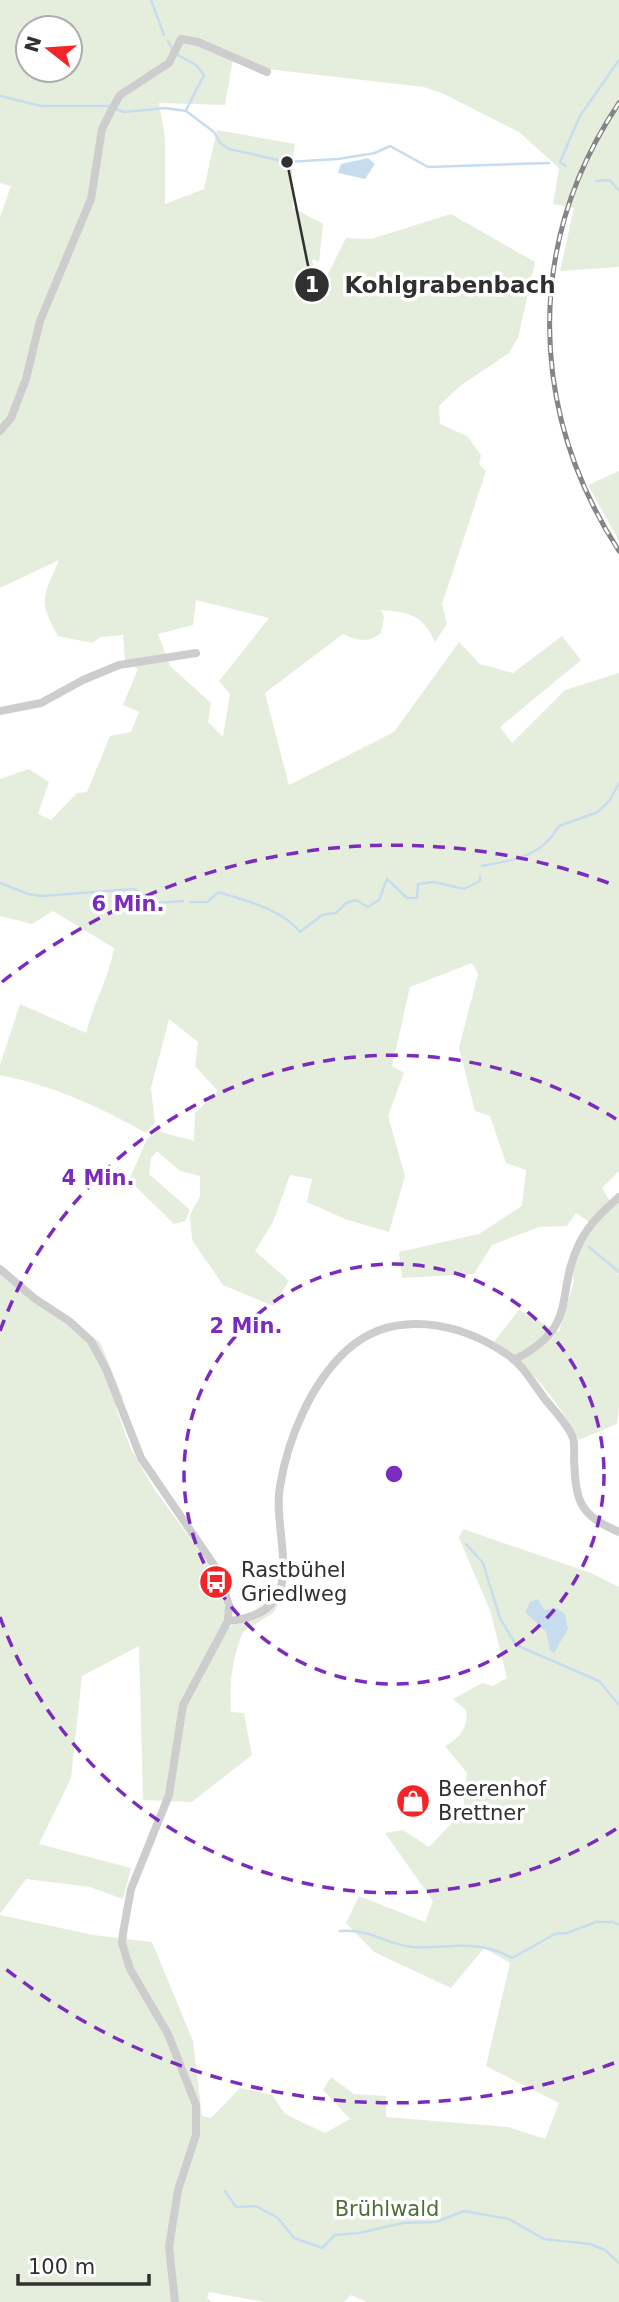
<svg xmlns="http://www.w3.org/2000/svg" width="619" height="2302" viewBox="0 0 619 2302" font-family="'DejaVu Sans',sans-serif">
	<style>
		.green { fill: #e5eedc; fill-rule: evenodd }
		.water { fill: #c7ddef }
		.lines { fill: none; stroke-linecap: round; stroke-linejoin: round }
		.stream { stroke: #c7ddef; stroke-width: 2.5 }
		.street { stroke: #cdcdcd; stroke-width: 8 }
		.rail-casing { stroke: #858585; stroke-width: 5 }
		.rail { stroke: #fff; stroke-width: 2.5; stroke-dasharray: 8; stroke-linecap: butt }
		.ring { fill: none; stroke: #7b2cbf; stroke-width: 3.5; stroke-dasharray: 12 9 }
		.labels { text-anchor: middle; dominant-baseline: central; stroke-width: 7; stroke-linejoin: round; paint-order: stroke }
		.poi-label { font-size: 21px; fill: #303030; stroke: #fff; text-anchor: start }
		.park-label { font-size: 21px; fill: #4f6f39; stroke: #fff }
		.centre { fill: #7b2cbf; stroke: #fff; stroke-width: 3.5 }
		.ring-label { font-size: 21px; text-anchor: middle; font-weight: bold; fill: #7b2cbf; stroke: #fff; stroke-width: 7; stroke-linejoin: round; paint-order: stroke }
		.leader { fill: none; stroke: #303030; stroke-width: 2.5 }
		.callout-dot { fill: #303030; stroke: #fff; stroke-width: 2.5 }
		.mark-label { font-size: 21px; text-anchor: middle; font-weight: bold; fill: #fff }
		.callout-label { font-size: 23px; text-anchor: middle; font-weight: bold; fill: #303030; stroke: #fff; stroke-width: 7; stroke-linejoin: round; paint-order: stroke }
	</style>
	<rect width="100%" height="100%" fill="#fff"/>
	<g class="green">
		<path d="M0,0H619V267L560,271L574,208L553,204L559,168L519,132L444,94L424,87L267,69L233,59L225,105L159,103L165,138V204L204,189L217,130L295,144L292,160L293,208L323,224L319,262L312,259L318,294L346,238L371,239L451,214L535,262L518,338L509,353L460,386L439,406L440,424L467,436L481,455L479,464L486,471L442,604L447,624L435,642C423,615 410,612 381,610L384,617L381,633C369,643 357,641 343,634L265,693L289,785L394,732L459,642L480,664L513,673L562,636L581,660L500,727L512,743L565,690L619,673V1171L602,1188L611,1203L619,1197V1406L617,1424L579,1440C565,1411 523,1356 494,1342L519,1310L559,1332L574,1281L571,1270L584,1236L591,1232L588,1221L576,1213L567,1226L539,1227L492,1245L474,1274L402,1278L399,1252L479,1234L522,1206L526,1170L506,1163L490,1116L475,1111L459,1048L478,974L472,963L410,987L392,1066L404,1073L388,1116L405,1176L389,1232L345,1219L307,1202L312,1179L290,1175L273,1222L255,1251L289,1281L273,1306L223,1285L192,1240L190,1215L200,1196V1176L180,1171L157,1151L151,1158L149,1174L190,1210L185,1221L174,1224L129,1180L147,1139L157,1131L194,1141L195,1113L218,1091L195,1066L198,1042L169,1019L151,1088L155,1123L146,1133C98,1106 54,1086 0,1075V1065L20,1004L86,1033C94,1001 108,981 114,948L53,911L32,924L0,916V779L29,769L49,782L38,814L51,820L77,793L87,792L110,736L131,732L139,712L123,705L138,669L125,661L123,635L101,637L92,643L58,636C37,599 44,596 59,560L0,588V217L11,186L0,183ZM28,28H70V70H28ZM196,600L269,618L219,681L230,694L223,737L208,722L211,703L170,666L158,634L193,625Z"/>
		<path d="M619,471V541L588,485Z"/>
		<path d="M0,1274L38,1305L100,1342L123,1398L116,1408L131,1449L153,1487L207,1562L222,1595L229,1628L265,1603L273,1591L284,1595L273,1613L243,1632C232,1659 229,1683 231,1712L244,1713L252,1755L192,1802L143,1800L139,1646L82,1676L71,1778L39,1844L131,1868L123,1899L90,1887L26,1879L0,1914Z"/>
		<path d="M463,1529L591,1573L619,1587V2302H367L351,2295L344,2302H265L209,2292L207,2298L212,2302H0V1915L93,1935L152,1942L193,2041L202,2116L211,2118L240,2088L272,2095L285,2114L325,2133L350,2119L323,2090L331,2077L354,2094L386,2096V2117L508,2127L545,2139L559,2103L486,2066L510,1963L484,1948L451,1988L374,1952L346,1923L359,1896L425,1922L433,1901L385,1833L403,1830L429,1847L463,1811L467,1773L445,1746C459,1738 469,1728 466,1710L453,1699L482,1683L493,1686L507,1678L490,1610L459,1538Z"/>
	</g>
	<g class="water">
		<path d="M368,158L375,164L365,179L338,173L341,164Z"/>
		<path d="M538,1599L544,1610L556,1608L565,1614L568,1629L554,1653L550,1650L546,1632L525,1612L530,1602Z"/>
	</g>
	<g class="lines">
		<g class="stream">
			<path d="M151,0L164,35"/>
			<path d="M168,41L173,50"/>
			<path d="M178,55L196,65L204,75L186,110"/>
			<path d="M0,96L41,106H107L124,112L165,108L186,111L214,132L220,143L229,149L287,162L338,159L375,153L390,146L428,167L549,163"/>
			<path d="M566,166L560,162L580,116L619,60"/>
			<path d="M596,181L610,180L619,191"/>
			<path d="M482,866C513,860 542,857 559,826L598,812L610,800L619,783"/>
			<path d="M0,883L28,894L42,896L134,889L157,903L183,901"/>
			<path d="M190,902H207L219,892C248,902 280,908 300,932L322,915L336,913L346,903L356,900L368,907L379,900L387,879L407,898H417L418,884L434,882L464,889L480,881V877"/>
			<path d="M589,1247L619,1272"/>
			<path d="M466,1544L483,1563L500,1618L516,1645L599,1681L619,1705"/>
			<path d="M340,1931C373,1929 387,1945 413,1947C451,1949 476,1938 512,1958L555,1934L567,1933L596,1922H613L619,1925"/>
			<path d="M225,2191L236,2207L256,2206L278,2218L294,2238L322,2248L335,2235L359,2233L403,2223L436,2222L464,2211L509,2219L544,2239L590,2244L605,2250L619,2263"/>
		</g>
		<g class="street">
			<path d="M0,431L11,418L26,379L40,321L91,199L102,129L111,111L120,95L169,63L181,39L198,42L267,72"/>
			<path d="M0,711L41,703L83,680L119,665L196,653"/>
			<path d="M0,1269L34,1298L69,1321L91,1341L106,1369L141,1458L216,1568L229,1605L228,1621L183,1705L169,1795L131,1889L123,1933L122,1943L130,1969L168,2034L196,2105V2135L178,2190L169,2247L175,2302"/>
			<path d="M514,1360C582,1325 553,1296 580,1242C590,1223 603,1211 619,1197"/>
			<path d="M228,1621C315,1613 271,1539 280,1486C288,1438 311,1383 347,1350C393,1308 460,1322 508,1355C523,1365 534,1385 545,1399C554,1411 568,1424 573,1438C575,1444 574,1453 574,1459C576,1501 578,1514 619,1532"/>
		</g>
		<g class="rail-casing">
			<path id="rail" d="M619,103C525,243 528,410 619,551"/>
		</g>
		<use href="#rail" class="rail"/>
	</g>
	<g class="ring">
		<circle cx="394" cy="1474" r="210"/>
		<path d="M616 1829A419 419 0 0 1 0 1617M0 1331A419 419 0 0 1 616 1119"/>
		<path d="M614 2063A629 629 0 0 1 2 1966M2 982A629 629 0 0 1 614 885"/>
	</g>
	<defs>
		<g id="bus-disc" transform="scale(1.75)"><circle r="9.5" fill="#f32528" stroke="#fff"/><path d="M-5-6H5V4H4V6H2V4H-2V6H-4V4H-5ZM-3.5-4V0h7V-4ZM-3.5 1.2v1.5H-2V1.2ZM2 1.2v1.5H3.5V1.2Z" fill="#fff"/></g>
		<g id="shop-disc" transform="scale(1.75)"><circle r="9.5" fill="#f32528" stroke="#fff"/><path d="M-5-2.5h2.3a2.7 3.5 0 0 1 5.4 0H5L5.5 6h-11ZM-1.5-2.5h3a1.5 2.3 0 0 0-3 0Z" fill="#fff"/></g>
	</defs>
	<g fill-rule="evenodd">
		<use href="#bus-disc" x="216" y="1582"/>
		<use href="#shop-disc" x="413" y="1801"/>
	</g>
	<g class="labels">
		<g class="poi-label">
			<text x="241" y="1570">Rastbühel<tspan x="241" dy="24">Griedlweg</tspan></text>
			<text x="438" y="1789">Beerenhof<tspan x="438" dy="24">Brettner</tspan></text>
		</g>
		<g class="park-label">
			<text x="387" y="2209">Brühlwald</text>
		</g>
	</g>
	<circle cx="394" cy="1474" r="10" class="centre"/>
	<g class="ring-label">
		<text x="128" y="911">6 Min.</text>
		<text x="98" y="1185">4 Min.</text>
		<text x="246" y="1333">2 Min.</text>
	</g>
	<path class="leader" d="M287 162L312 285"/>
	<g class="callout-dot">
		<circle cx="287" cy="162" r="7"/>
		<circle cx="312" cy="285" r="18"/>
	</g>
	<g class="mark-label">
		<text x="312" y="292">1</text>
	</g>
	<g class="callout-label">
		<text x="450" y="293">Kohlgrabenbach</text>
	</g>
	<g transform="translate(49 49) rotate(287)"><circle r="33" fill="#ffffff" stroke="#acacac" stroke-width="2"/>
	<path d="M0-5L12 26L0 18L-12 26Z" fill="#f32528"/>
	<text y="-10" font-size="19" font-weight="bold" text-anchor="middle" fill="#303030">N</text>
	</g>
	<path d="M18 2274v10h131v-10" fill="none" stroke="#303030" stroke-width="3.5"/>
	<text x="28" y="2274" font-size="21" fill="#303030" stroke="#ffffff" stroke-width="5" paint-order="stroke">100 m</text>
</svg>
